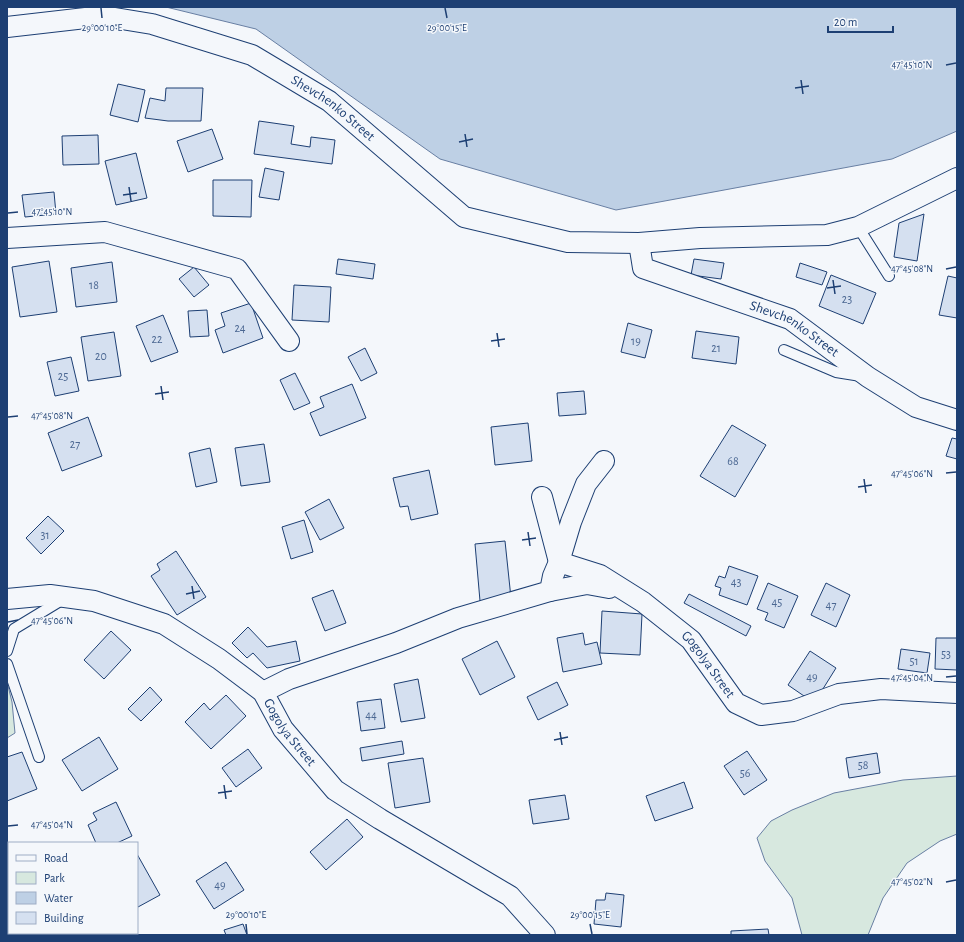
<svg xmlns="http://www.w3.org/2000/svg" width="964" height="942" viewBox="0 0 964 942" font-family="'Alegreya Sans',sans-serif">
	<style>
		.green { fill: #d7e8df; stroke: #687fa3 }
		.water { fill: #bed0e5; stroke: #687fa3 }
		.building { fill: #d5e0f0; stroke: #1d3f73 }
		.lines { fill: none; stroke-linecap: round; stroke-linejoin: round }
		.lane-casing { stroke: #1d3f73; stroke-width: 12 }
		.street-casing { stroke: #1d3f73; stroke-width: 22 }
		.lane { stroke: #f4f7fb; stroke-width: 10 }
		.street { stroke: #f4f7fb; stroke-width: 20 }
		.ticks { fill: none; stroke: #1d3f73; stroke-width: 1.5 }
		.labels { text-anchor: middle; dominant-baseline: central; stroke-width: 3; stroke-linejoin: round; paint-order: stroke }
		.number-label { font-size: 12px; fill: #4b6792 }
		.street-label { font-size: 14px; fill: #1d3f73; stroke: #f4f7fb }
		.ticks-label { font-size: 10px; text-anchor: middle; fill: #1d3f73; stroke: #f4f7fb; stroke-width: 3; stroke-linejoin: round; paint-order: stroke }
	</style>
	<rect width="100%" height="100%" fill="#f4f7fb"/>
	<g class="green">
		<path d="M7,682L12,702L15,733L7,738Z"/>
		<path d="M957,776V834L940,841L907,863L883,898L868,935H802L792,898L765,861L757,838L771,821L792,810L834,793L903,780Z"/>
	</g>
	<path class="water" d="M166,7H957V131L892,159L616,210L440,159L256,29Z"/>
	<g class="building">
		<path d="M118,84L145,90L138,122L110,115Z"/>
		<path d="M166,88H203L201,121H168L145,118L150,98L165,101Z"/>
		<path d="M259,121L294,126L291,144L310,147L311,137L335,140L332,164L254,154Z"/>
		<path d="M212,129L223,159L188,172L177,141Z"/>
		<path d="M98,135L99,164L63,165L62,136Z"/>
		<path d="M136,153L147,198L116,205L105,161Z"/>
		<path d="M265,168L284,172L279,200L259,197Z"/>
		<path d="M213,180H252L251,217L213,216Z"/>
		<path d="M54,192L56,214L25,217L22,195Z"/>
		<path d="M924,214L917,261L894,257L899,223Z"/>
		<path d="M338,259L375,264L373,279L336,274Z"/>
		<path d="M694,259L724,263L721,279L691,275Z"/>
		<path d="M49,261L57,312L20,317L12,267Z"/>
		<path d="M112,262L117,302L76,307L71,268Z"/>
		<path d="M800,263L827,272L822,285L796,277Z"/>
		<path d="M194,267L209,285L194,297L179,279Z"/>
		<path d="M831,275L876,293L863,324L819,306Z"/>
		<path d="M948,276L957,278V318L939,315Z"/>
		<path d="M294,285L331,287L329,322L292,320Z"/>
		<path d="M251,303L263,338L223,353L215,330L225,326L221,313Z"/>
		<path d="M207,310L209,336L190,337L188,311Z"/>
		<path d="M163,315L178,352L151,362L136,326Z"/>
		<path d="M628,323L652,330L645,358L621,352Z"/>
		<path d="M696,331L739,337L736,364L692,358Z"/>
		<path d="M114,332L121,376L88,381L81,337Z"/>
		<path d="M365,348L377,373L361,381L348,357Z"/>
		<path d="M71,357L79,391L55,396L47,362Z"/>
		<path d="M295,373L310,403L294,410L280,380Z"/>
		<path d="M352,384L366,418L320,436L310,413L324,407L320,397Z"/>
		<path d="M584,391L586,414L559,416L557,393Z"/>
		<path d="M88,417L102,456L62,471L48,433Z"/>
		<path d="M528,423L532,461L495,465L491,427Z"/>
		<path d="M732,425L766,445L735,497L700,476Z"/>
		<path d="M952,438L957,439V459L946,456Z"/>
		<path d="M264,444L270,482L241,486L235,448Z"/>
		<path d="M210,448L217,482L196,487L189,453Z"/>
		<path d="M429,470L438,514L411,520L408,506L400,507L393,478Z"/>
		<path d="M329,499L344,528L320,540L305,512Z"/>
		<path d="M48,516L64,531L41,554L26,538Z"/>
		<path d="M304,520L313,552L291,559L282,527Z"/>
		<path d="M505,541L511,598L480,601L475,544Z"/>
		<path d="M176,551L206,597L177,615L151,576L160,570L157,564Z"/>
		<path d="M729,566L758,576L747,605L719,595L721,588L715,586L719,576L725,578Z"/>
		<path d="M768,583L798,596L784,628L765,620L768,613L757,609Z"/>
		<path d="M826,583L850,595L836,627L811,615Z"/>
		<path d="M333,590L346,623L325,631L312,598Z"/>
		<path d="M689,594L751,626L746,636L684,603Z"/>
		<path d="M602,611L642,614L640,655L600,653Z"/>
		<path d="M248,627L267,647L296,641L300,661L267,668L253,653L247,658L232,643Z"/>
		<path d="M111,631L131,650L104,679L84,660Z"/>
		<path d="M583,633L585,645L597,642L602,664L563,672L557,638Z"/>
		<path d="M936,638H957V670L935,669Z"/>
		<path d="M497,641L515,677L480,695L462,659Z"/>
		<path d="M901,649L930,653L927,673L898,669Z"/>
		<path d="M810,651L836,668L821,692L804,696L788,685Z"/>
		<path d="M418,679L425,718L401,722L394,684Z"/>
		<path d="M557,682L568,705L538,720L527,697Z"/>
		<path d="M150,687L162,700L141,721L128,709Z"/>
		<path d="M226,695L246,716L211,749L185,722L204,703L210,710Z"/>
		<path d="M381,699L385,728L361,731L357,702Z"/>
		<path d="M99,737L118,769L82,791L62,760Z"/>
		<path d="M402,741L404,754L362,761L360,748Z"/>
		<path d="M248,749L262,768L236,787L222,768Z"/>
		<path d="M747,751L767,780L744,795L724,766Z"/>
		<path d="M22,752L37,789L7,801V757Z"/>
		<path d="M877,753L880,773L849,778L846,758Z"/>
		<path d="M423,758L430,802L395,808L388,763Z"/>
		<path d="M684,782L693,808L655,821L646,796Z"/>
		<path d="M565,795L569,819L533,824L529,800Z"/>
		<path d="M116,802L132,836L117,843H96L88,825L97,820L93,813Z"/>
		<path d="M347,819L363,837L326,870L310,852Z"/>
		<path d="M137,854L160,895L138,907L137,905Z"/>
		<path d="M226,862L244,890L214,909L196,881Z"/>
		<path d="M606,893L624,895L621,927L594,924L596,900H605Z"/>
		<path d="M243,924L247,935H226L224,930Z"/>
		<path d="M768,929L769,935H731V931Z"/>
		<path d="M73,933H100L95,935H74Z"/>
	</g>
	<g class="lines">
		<g class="lane-casing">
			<g id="lane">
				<path d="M858,227L889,276"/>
				<path d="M784,350L836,372L861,376"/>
				<path d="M7,651L14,629L65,598"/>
				<path d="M7,664L39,757"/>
			</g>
		</g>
		<g class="street-casing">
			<g id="street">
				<path id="s1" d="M7,27L103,16L152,24L252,55L329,101L464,217L568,242L639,243L700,238L827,235L858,227L957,178"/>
				<path d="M7,238L105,232L237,269L289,341"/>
				<path id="s2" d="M639,243L643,268L790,319L868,377L916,407L957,420"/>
				<path id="s3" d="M542,497L559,562L600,575L643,602L691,640L736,703L761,715L793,711L839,694L881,689L957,693"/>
				<path d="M550,591L587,584L609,588"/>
				<path id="s4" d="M7,599L50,595L94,601L164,624L219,659L263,692L283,729L335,790L380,819L510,896L545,935"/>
				<path d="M263,692L289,679L396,643L458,618L550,591L553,576L559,562L571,522L586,484L604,461"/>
			</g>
		</g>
		<use href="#lane" class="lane"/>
		<use href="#street" class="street"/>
	</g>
	<path class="ticks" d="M101,8L102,18M445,8L447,18M946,65L956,63M801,80L803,94M795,88L809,86M465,134L467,147M459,142L473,139M129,187L131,201M123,195L137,193M8,213L18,212M946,269L956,267M833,280L835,294M827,288L841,286M497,333L499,347M491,341L505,339M161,386L163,400M155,394L169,392M8,417L18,416M946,473L956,472M864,479L866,493M858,487L872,485M528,532L530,546M522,540L536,538M192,586L194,599M186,594L200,591M8,622L18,620M946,677L956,676M560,732L562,745M554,740L568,737M224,785L226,799M218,793L232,791M8,826L18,825M946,882L956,880M246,924L247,934M590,924L592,934"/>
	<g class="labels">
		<g class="number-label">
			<text x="94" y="285">18</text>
			<text x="847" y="299">23</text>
			<text x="240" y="328">24</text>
			<text x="157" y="339">22</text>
			<text x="636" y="341">19</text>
			<text x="716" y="348">21</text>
			<text x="101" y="356">20</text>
			<text x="63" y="376">25</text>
			<text x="75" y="444">27</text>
			<text x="733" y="461">68</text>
			<text x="45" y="535">31</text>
			<text x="736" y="582">43</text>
			<text x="777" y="602">45</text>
			<text x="831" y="605">47</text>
			<text x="946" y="654">53</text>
			<text x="914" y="661">51</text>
			<text x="812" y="677">49</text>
			<text x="371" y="715">44</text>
			<text x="863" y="765">58</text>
			<text x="745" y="773">56</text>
			<text x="220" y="885">49</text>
		</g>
		<g class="street-label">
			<text stroke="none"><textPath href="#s1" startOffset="348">Shevchenko Street</textPath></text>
			<text stroke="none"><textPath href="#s2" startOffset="189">Shevchenko Street</textPath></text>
			<text stroke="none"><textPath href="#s3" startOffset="252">Gogolya Street</textPath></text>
			<text stroke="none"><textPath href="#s4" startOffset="330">Gogolya Street</textPath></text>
		</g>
	</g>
	<g class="ticks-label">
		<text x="102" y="31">29°00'10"E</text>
		<text x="447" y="31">29°00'15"E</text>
		<text x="912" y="68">47°45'10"N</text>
		<text x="52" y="215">47°45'10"N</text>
		<text x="912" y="272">47°45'08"N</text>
		<text x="52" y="419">47°45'08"N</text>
		<text x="912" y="477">47°45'06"N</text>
		<text x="52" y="624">47°45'06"N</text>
		<text x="912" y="681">47°45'04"N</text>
		<text x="52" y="828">47°45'04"N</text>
		<text x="912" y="885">47°45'02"N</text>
		<text x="246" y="918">29°00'10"E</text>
		<text x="590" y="918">29°00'15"E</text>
	</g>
	<rect width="964" height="942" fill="none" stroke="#1d3f73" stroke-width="16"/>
	<rect x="8" y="842" width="130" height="92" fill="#f4f7fb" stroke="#9eadc5"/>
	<rect x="16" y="855" width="20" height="6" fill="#f4f7fb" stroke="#9eadc5"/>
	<text x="44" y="862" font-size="12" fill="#1d3f73">Road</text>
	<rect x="16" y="872" width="20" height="12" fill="#d7e8df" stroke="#9eadc5"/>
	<text x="44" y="882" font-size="12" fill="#1d3f73">Park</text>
	<rect x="16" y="892" width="20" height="12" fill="#bed0e5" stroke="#9eadc5"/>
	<text x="44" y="902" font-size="12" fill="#1d3f73">Water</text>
	<rect x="16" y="912" width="20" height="12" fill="#d5e0f0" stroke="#9eadc5"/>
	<text x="44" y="922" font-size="12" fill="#1d3f73">Building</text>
	<path d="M828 26v6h65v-6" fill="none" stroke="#1d3f73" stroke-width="2"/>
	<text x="834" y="26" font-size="12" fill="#1d3f73" stroke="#f4f7fb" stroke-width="3" paint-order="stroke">20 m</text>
</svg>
